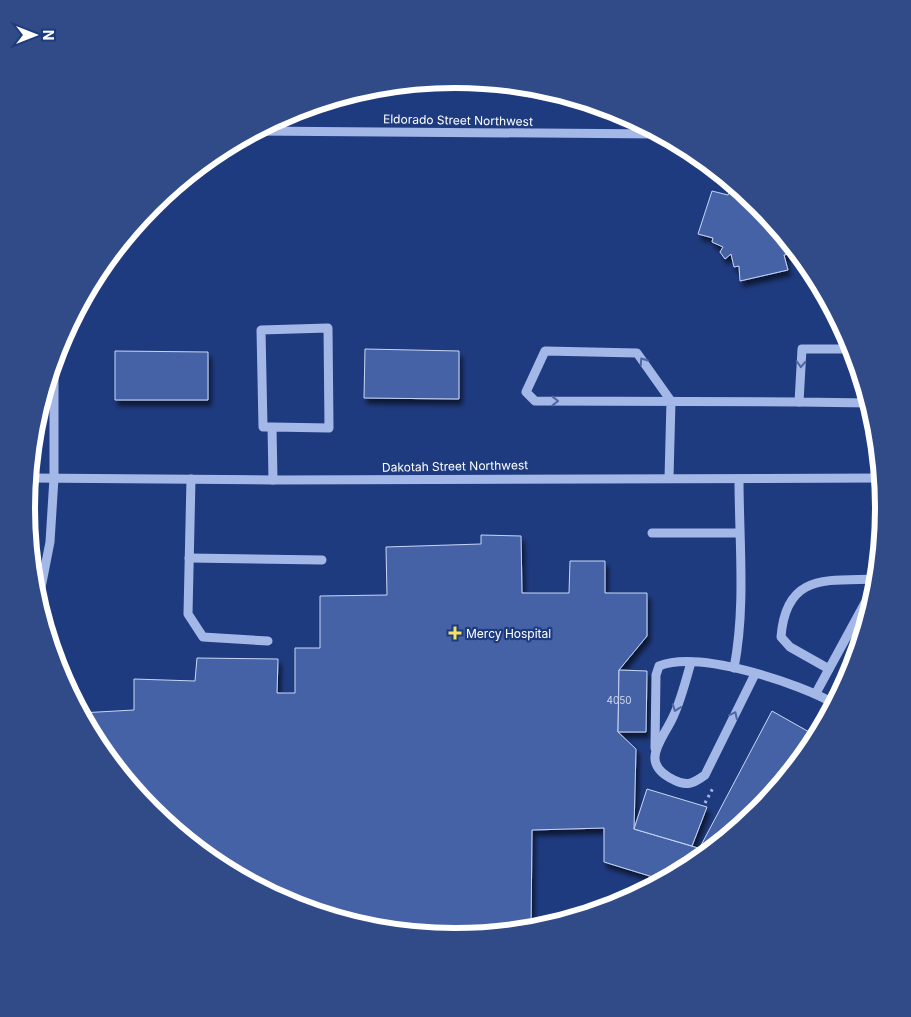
<svg xmlns="http://www.w3.org/2000/svg" width="911" height="1017" viewBox="0 0 911 1017" font-family="Inter,sans-serif">
	<style>
		.building { fill: #4462a7; stroke: #c7d6f6; filter: url(#shadow) }
		.lines { fill: none; stroke-linecap: round; stroke-linejoin: round }
		.path { stroke: #a4b8e8; stroke-width: 3; stroke-dasharray: 2.5 4; stroke-linecap: butt }
		.minor { stroke: #a4b8e8; stroke-width: 9 }
		.oneway { stroke: #4e67a4 }
		.poi-dot { fill: #f6e164; stroke: #1f3b7f; stroke-width: 2 }
		.labels { text-anchor: middle; dominant-baseline: central; stroke-width: 4.5; stroke-linejoin: round; paint-order: stroke }
		.number-label { font-size: 10px; fill: #d0d8e9 }
		.street-label { font-size: 12px; fill: #fff; stroke: #1f3b7f }
		.poi-label { font-size: 12px; fill: #fff; stroke: #1f3b7f; text-anchor: start }
		.rim { fill: none; stroke: #fff; stroke-width: 6 }
	</style>
	<defs>
		<filter id="shadow"><feDropShadow dx="3" dy="5.5" stdDeviation="2.5" flood-color="#0009"/></filter>
	</defs>
	<rect width="100%" height="100%" fill="#1f3b7f"/>
	<g class="building">
		<path d="M712,191L728,195L730,191L744,193L759,205L787,239L789,254L784,255L788,270L740,281L739,266L734,267L731,254L725,259L720,252L723,247L712,242L713,238L698,234Z"/>
		<path d="M365,349L459,351V399L364,398Z"/>
		<path d="M115,351L208,352V400H115Z"/>
		<path d="M481,535L521,536L522,593H569L570,561H605V593H647V636L619,670L618,732L636,749L634,829L698,848L689,868L666,881L604,862V828L532,830L531,930L455,938L371,929L291,905L217,865L152,812L98,747L80,713L134,710V679L195,681L197,658L278,659L277,693H295V648H320V596L387,595L386,547L481,544Z"/>
		<path d="M619,670L647,671L646,732H618Z"/>
		<path d="M772,711L818,737L812,747L759,812L689,868Z"/>
		<path d="M647,789L707,807L692,846L634,829Z"/>
		<path d="M589,914L567,921V915Z"/>
	</g>
	<g class="lines">
		<path class="path" d="M705,803L713,788"/>
		<g class="minor">
			<path d="M255,131L661,134"/>
			<path d="M819,282V287L825,293"/>
			<path d="M854,349H802L799,402L870,403"/>
			<path d="M272,427H263L261,330L328,328L329,428L272,427L273,480"/>
			<path d="M29,478L273,480L882,478"/>
			<path d="M669,478L671,401L637,353L545,351L526,392L535,401L799,402"/>
			<path d="M878,478V442"/>
			<path d="M191,479L188,614L203,637L268,641"/>
			<path d="M652,533H739"/>
			<path d="M189,558L322,560"/>
			<path d="M38,603L50,542L54,478V362"/>
			<path d="M691,662C686,680 681,700 673,717C662,741 638,763 674,780C687,787 694,783 705,775L755,674"/>
			<path d="M734,668C746,607 739,541 739,479"/>
			<path d="M829,669L790,647L781,637C786,572 828,581 877,579"/>
			<path d="M816,693L878,579"/>
			<path d="M655,748L656,675L659,666C699,650 799,683 835,704"/>
		</g>
	</g>
	<defs><path id="oneway-chevron" d="M-2-3.5L2.5 0L-2 3.5" fill="none" stroke-width="1.6" stroke-linecap="round" stroke-linejoin="round" transform="scale(1.25)"/></defs>
	<g class="oneway">
		<use href="#oneway-chevron" transform="translate(643 361) rotate(-125)"/>
		<use href="#oneway-chevron" transform="translate(801 364) rotate(93)"/>
		<use href="#oneway-chevron" transform="translate(555 401)"/>
		<use href="#oneway-chevron" transform="translate(676 708) rotate(110)"/>
		<use href="#oneway-chevron" transform="translate(734 715) rotate(-64)"/>
	</g>
	<path class="poi-dot" d="M452.5 625.5h5v5h5v5h-5v5h-5v-5h-5v-5h5z"/>
	<g class="labels">
		<g class="number-label">
			<text x="619" y="700">4050</text>
		</g>
		<g class="street-label">
			<text transform="translate(458 120) rotate(1)">Eldorado Street Northwest</text>
			<text transform="translate(455 466) rotate(-1)">Dakotah Street Northwest</text>
		</g>
		<g class="poi-label">
			<text x="466" y="633">Mercy Hospital</text>
		</g>
	</g>
	<path d="M0 0H911V1017H0ZM35 508a420 420 0 1 1 840 0a420 420 0 1 1-840 0Z" fill="#314b89" fill-rule="evenodd"/>
	<path class="rim" d="M35 508a420 420 0 1 1 840 0a420 420 0 1 1-840 0Z"/>
	<g transform="translate(35 35) rotate(90)" stroke="#1f3b7f" stroke-width="4" paint-order="stroke">
	<path d="M0-4L9 19L0 12L-9 19Z" fill="#ffffff"/>
	<text y="-8" font-size="14" font-weight="bold" text-anchor="middle" fill="#ffffff">N</text>
	</g>
</svg>
